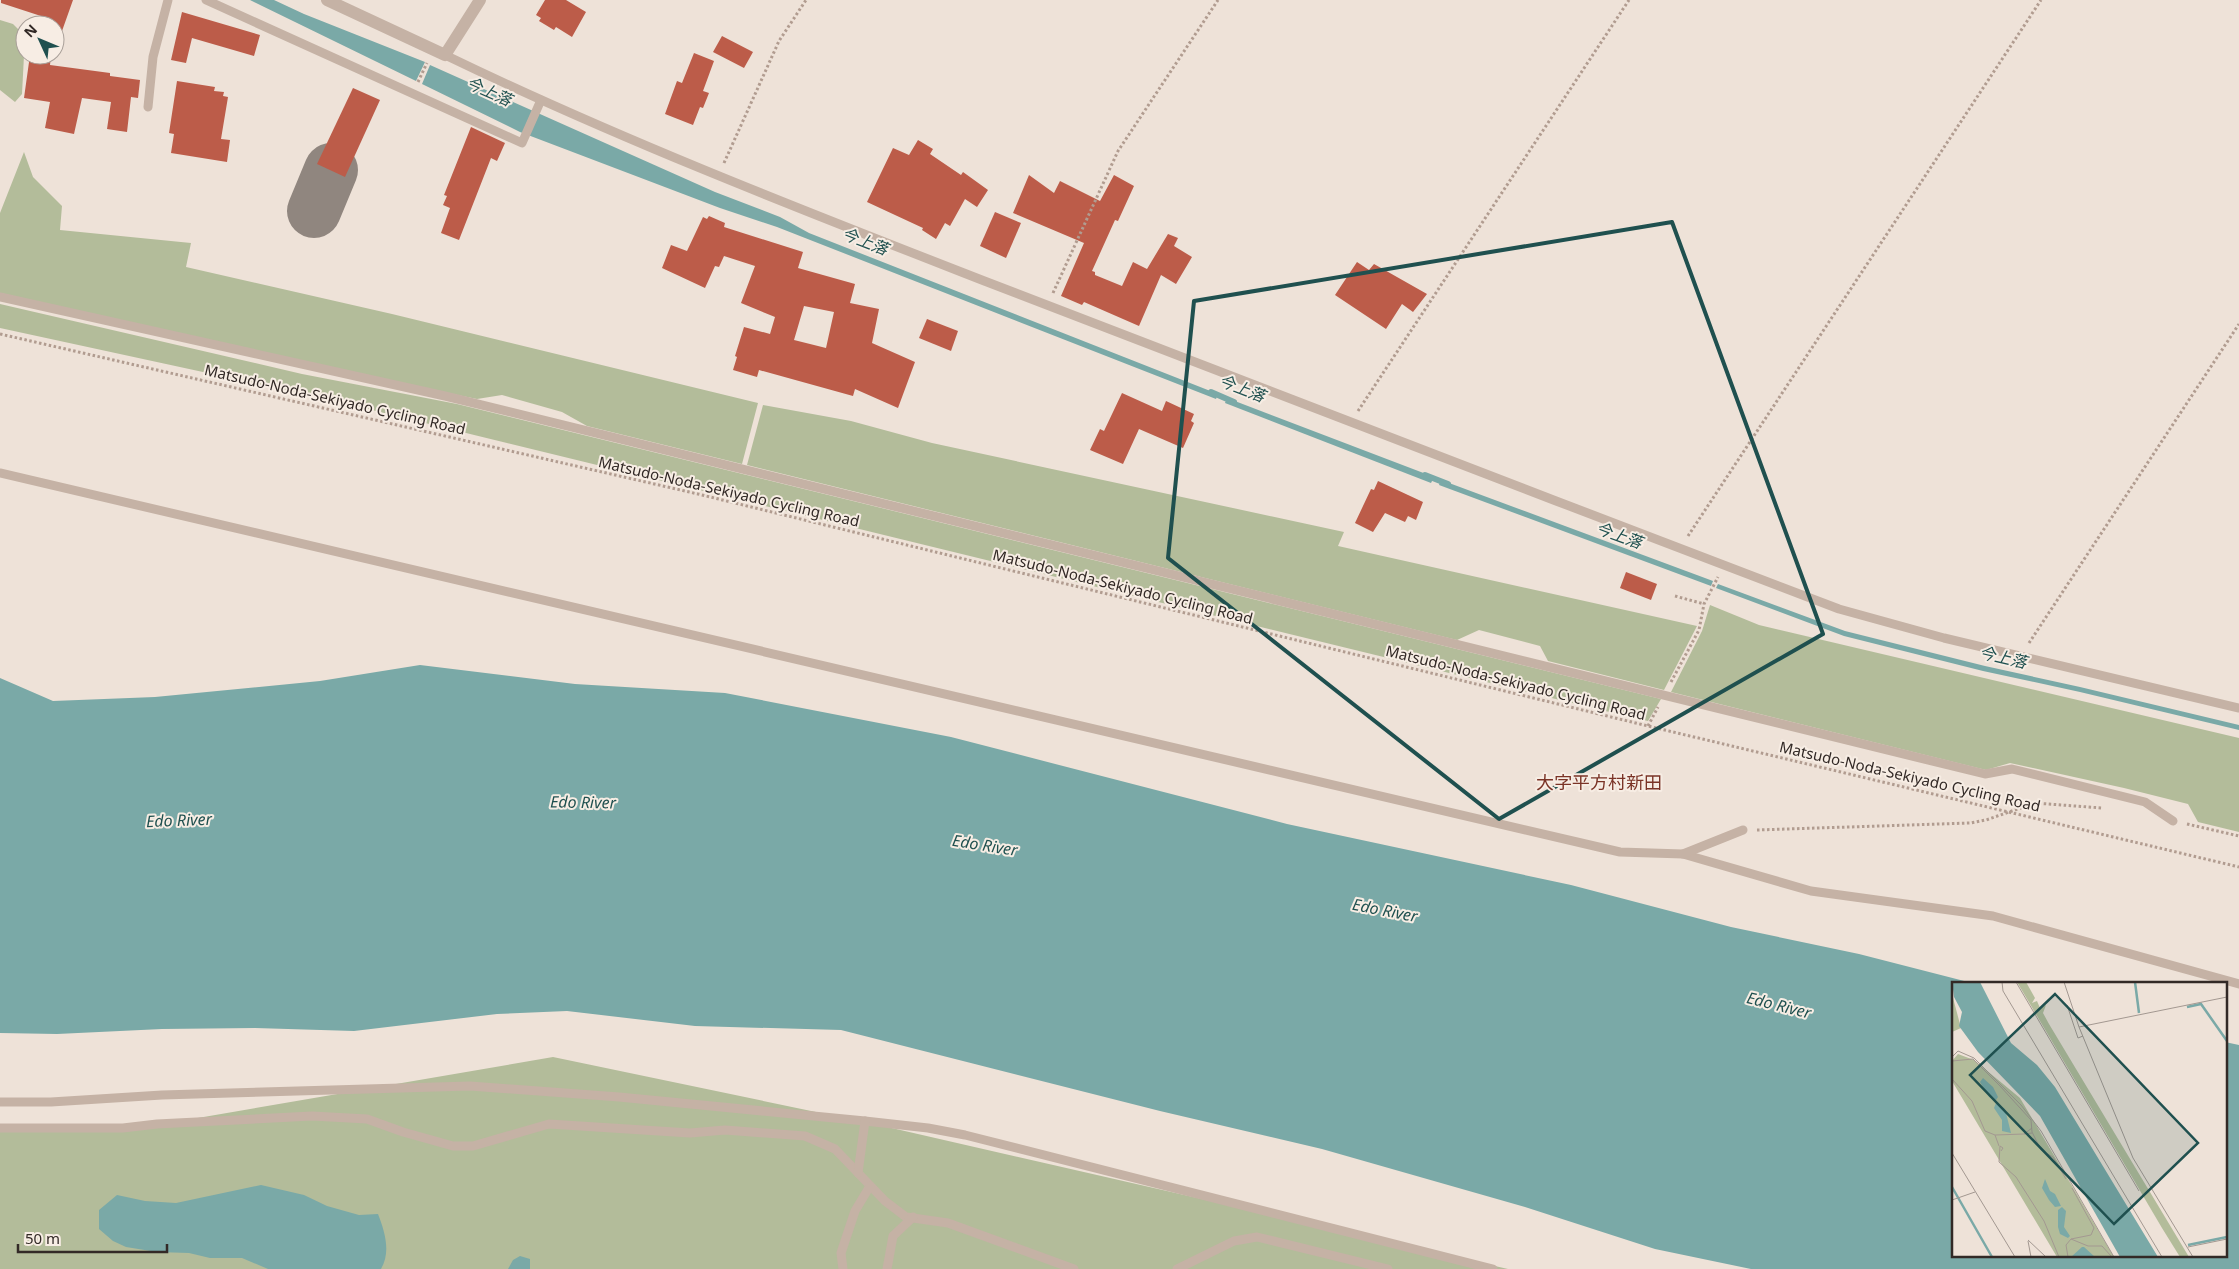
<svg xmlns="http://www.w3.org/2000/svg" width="2239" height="1269" viewBox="0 0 2239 1269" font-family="'Noto Sans','Noto Sans JP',sans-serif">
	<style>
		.green { fill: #b3bc9a }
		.water { fill: #7aa9a7 }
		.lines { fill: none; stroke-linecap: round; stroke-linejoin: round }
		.stream { stroke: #7aa9a7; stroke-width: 6 }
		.taxiway { stroke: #90867f; stroke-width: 54 }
		.building { fill: #bc5c49; fill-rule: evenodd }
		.path { stroke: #b19c90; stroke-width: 3; stroke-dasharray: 2.5 2.5; stroke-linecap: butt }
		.service { stroke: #c5b2a5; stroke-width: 9 }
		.minor { stroke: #c5b2a5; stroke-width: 12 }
		.marked { fill: none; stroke: #1f504f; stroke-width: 4; stroke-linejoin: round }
		.labels { text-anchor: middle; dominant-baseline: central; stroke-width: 4; stroke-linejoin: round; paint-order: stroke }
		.street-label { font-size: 15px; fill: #322926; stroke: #f7ede4 }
		.water-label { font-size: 16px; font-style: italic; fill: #1f504f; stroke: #f7ede4 }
		.quarter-label { font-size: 18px; fill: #7a3326; stroke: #f7ede4 }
		.inset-river { fill: none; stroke: #7aa9a7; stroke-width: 2.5 }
		.inset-road { fill: none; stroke: #a39891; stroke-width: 1 }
		.view { fill: #1f504f; fill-opacity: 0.15; stroke: #1f504f; stroke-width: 2.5 }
		.inset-edge { fill: none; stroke: #322926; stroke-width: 2.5 }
	</style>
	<rect width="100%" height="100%" fill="#eee2d8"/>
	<g class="green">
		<path d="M0,20L13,24L25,36L22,94L15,102L0,90Z"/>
		<path d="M24,152L33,177L62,206L60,230L191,243L186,267L392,314L758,403L742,464L587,426L562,412L502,395L477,399L354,374L0,293V213Z"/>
		<path d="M0,304L302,374L457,404L1661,699L1648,721L1601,710L327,399L0,328Z"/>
		<path d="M763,405L851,421L932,443L1344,532L1338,546L1697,626L1664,690L1548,661L1540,646L1479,630L1457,640L747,465Z"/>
		<path d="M1710,605L1759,625L2239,738V832L2198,822L2188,804L2124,788L2010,763L1986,770L1671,692L1702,631Z"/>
		<path d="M553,1057L883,1126L1508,1269H0V1125H157Z"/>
	</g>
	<g class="water">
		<path d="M250,0H274L304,14L425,62L416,81Z"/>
		<path d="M430,65L715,192L780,217L809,233L1218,394L1216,399L777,227L720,208L520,132L422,84Z"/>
		<path d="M1227,398L1434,477L1431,483L1225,403Z"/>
		<path d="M1441,480L1713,581L1711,586L1439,485Z"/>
		<path d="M1718,584L1845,631L1985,666L2080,687L2239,725V730L2080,692L1983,671L1844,636L1716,588Z"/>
		<path d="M420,665L575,684L725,693L951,737L1287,824L1571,885L1731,927L1859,954L1972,983H1953V1255H2225V1042L2239,1045V1269H1751L1655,1249L1525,1207L1322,1149L1160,1111L841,1030L695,1026L567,1011L497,1014L354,1031L255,1028L162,1029L57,1034L0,1033V678L53,701L155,697L320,681Z"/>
		<path d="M261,1185L304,1195L327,1206L359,1215L378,1214C385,1232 391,1252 381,1269H268L242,1258H210L189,1253L157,1252L126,1247L113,1241L99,1229V1210L117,1195L145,1201L176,1203Z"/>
		<path d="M520,1256L530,1259V1269H508L513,1260Z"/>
	</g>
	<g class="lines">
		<g class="stream">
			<path d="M1211,392L1234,402"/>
			<path d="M1425,475L1448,484"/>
		</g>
		<path class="taxiway" d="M314,211L331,170"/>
	</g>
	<g class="building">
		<path d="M1,0H73L62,31L55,29V25L42,24L44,17L1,3Z"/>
		<path d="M545,0H566L586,12L572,37L556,27L554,30L539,21L541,18L536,15Z"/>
		<path d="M182,12L260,35L254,56L192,38L186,63L171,60Z"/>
		<path d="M722,36L753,52L744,68L713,52Z"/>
		<path d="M694,53L714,61L703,91L709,93L703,108L700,107L693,125L665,114L677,81L682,83Z"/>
		<path d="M30,55H51L50,65L110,73V76L140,80L138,98L131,97L127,132L107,129L111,102L82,98L74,134L45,128L50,102L24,98Z"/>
		<path d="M177,81L215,87L214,91L224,92L223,96L228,97L221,139L230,140L227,162L171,153L174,134L169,133Z"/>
		<path d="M353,88L380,100L345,177L317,164Z"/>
		<path d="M471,127L505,143L497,161L491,158L459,240L441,233L450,208L443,205L447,196L444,195Z"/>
		<path d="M918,140L933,149L930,154L961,175L963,172L988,190L977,207L965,199L950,226L945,223L936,239L922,230L923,228L867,202L893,148L909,155Z"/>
		<path d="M1029,175L1054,193L1060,181L1100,201L1114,175L1134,186L1118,221L1115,220L1092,271L1095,272V275L1122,286L1133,262L1147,269L1168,234L1178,238L1174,246L1192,257L1176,284L1161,275L1139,326L1084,302L1082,305L1061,296L1084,243L1013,213Z"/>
		<path d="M995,212L1021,223L1006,258L980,246Z"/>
		<path d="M709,216L725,223L724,227L803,252L798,268L855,284L850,303L879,309L872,343L915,362L898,408L855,389L853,396L759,370L757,377L733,370L737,357L735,356L744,327L770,334L775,317L741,303L755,266L724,256L719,267L715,266L705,288L662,268L671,245L687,251L703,217L707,219ZM804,306L834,312L826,348L794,340Z"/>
		<path d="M1357,262L1369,270L1374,264L1427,294L1413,312L1402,304L1386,329L1335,295Z"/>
		<path d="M927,319L958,331L951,351L919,338Z"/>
		<path d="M1122,393L1162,411L1166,401L1194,414L1191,421L1194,423L1183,448L1139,429L1123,464L1090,450L1100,429L1104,431Z"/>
		<path d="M1378,481L1423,502L1416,520L1408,516L1405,522L1385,513L1373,532L1355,523L1371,489L1374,490Z"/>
		<path d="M1626,572L1657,584L1651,600L1620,588Z"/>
	</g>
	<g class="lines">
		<g class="path">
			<path d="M418,82L427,63"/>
			<path d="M724,163L779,41L806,0"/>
			<path d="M1053,293L1118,151L1218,0"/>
			<path d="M0,334L698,494L1648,726L2239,867"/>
			<path d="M1358,411L1629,0"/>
			<path d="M1688,536L2041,0"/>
			<path d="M1675,596L1704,604"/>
			<path d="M2029,643L2239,324"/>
			<path d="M1671,682L1699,630L1704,604L1718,577"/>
			<path d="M1648,726L1658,707"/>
			<path d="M2187,824L2239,836"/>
			<path d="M1757,830L1970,823L1986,820L2035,803L2102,808"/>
		</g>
		<g class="service">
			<path d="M206,0L522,143L541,100"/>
			<path d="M445,55C621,140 805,211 987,282C1270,393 1555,500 1839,609L1944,638L2239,708"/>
			<path d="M148,107L153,57L168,0"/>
			<path d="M0,297L445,396L1985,774L2012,769L2145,802L2173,821"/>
			<path d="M0,473L1620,852L1683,854L1811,891L1993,916L2239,984"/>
			<path d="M1683,854L1743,830"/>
			<path d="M0,1102H51L162,1095L470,1086L619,1097L865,1121L928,1128L965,1135L1493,1269"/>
			<path d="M0,1128H123L157,1124L312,1116L367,1119L403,1132L453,1146H473L549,1124L690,1133L725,1130L805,1136L835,1149L885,1201L906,1217L948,1223L1074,1269"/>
			<path d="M858,1173L865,1121"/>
			<path d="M843,1269L841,1253L855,1211L870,1186"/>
			<path d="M887,1269L893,1236L913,1217"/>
			<path d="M1177,1269L1234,1241L1257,1237L1388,1269"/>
		</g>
		<path class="minor" d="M327,0L445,55L480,0"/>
	</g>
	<path class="marked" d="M1672,222L1823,634L1499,819L1168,558L1194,301Z"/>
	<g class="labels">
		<g class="street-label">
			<text transform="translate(335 399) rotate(13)">Matsudo-Noda-Sekiyado Cycling Road</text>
			<text transform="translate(729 491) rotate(13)">Matsudo-Noda-Sekiyado Cycling Road</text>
			<text transform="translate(1123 586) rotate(14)">Matsudo-Noda-Sekiyado Cycling Road</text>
			<text transform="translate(1516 682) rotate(14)">Matsudo-Noda-Sekiyado Cycling Road</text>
			<text transform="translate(1910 776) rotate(13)">Matsudo-Noda-Sekiyado Cycling Road</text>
		</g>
		<g class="water-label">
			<text transform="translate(489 91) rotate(24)">今上落</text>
			<text transform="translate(865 241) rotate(21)">今上落</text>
			<text transform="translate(1242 388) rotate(21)">今上落</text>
			<text transform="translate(1619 535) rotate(20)">今上落</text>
			<text transform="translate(2003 657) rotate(13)">今上落</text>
			<text transform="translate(583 802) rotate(1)">Edo River</text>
			<text transform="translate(179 820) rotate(-2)">Edo River</text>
			<text transform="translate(985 845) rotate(9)">Edo River</text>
			<text transform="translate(1385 910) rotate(11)">Edo River</text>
			<text transform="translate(1779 1005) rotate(14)">Edo River</text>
		</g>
		<g class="quarter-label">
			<text x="1599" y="782">大字平方村新田</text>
		</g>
	</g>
	<g transform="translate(1952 982)">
		<rect width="275" height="275" fill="#eee2d8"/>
		<path d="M65,0H74L83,16L80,21L85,19L88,26L94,23L91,31L97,42L237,275H228L210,246ZM0,12L9,46L0,50ZM6,72L22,78L68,116L162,275H105L0,99V79Z" fill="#b3bc9a"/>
		<path d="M0,0H28L59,61L85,83L103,105L206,275H168L88,134L26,70L7,44L10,30L2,15ZM31,96L41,105L46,115L44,118L37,115L28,100ZM44,121L53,127L59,151L50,149V138L42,126ZM93,197L98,209L103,212L109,224L103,225L97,218L90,206ZM110,225L114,229L112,245L118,254L116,256L108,252L106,245V228ZM132,265L143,275H119L130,265Z" fill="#7aa9a7"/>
		<path class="inset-river" d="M183,0L187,31M235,25L249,22L275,59M0,205L40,275M236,263L275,255"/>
		<path class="inset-road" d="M50,0L51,9L210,275M64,0L187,209M112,0L127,45L275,15M115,23L126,56L131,54M127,45L181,176L241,275M0,75L6,69L22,76L69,123L89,149L162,275M0,79L21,77L48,104L79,138L80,150L89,168L101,175L114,197M0,97L20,119L33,149L43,153L47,164M80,146L72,152L80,151M43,153L72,152M49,169L51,166L48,164L47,180L64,195L92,239L107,275M0,171L63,275M0,218L23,210M119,257L139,253L142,246L120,206M76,258L94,275M76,259L79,275M236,265L275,257M116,275L114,263L119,257L136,264H150L159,274"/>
		<path class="view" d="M103,12L246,161L162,242L18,93Z"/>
		<rect width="275" height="275" class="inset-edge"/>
	</g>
	<g transform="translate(40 40) rotate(314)"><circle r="24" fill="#f7ede4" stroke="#a89f98"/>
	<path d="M0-4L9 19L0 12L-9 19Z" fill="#1f504f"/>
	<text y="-8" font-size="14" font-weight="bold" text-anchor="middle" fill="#322926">N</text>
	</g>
	<path d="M18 1244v8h149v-8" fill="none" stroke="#322926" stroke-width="2.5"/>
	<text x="25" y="1244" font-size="15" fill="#322926" stroke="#f7ede4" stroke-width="4" paint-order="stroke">50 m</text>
</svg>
